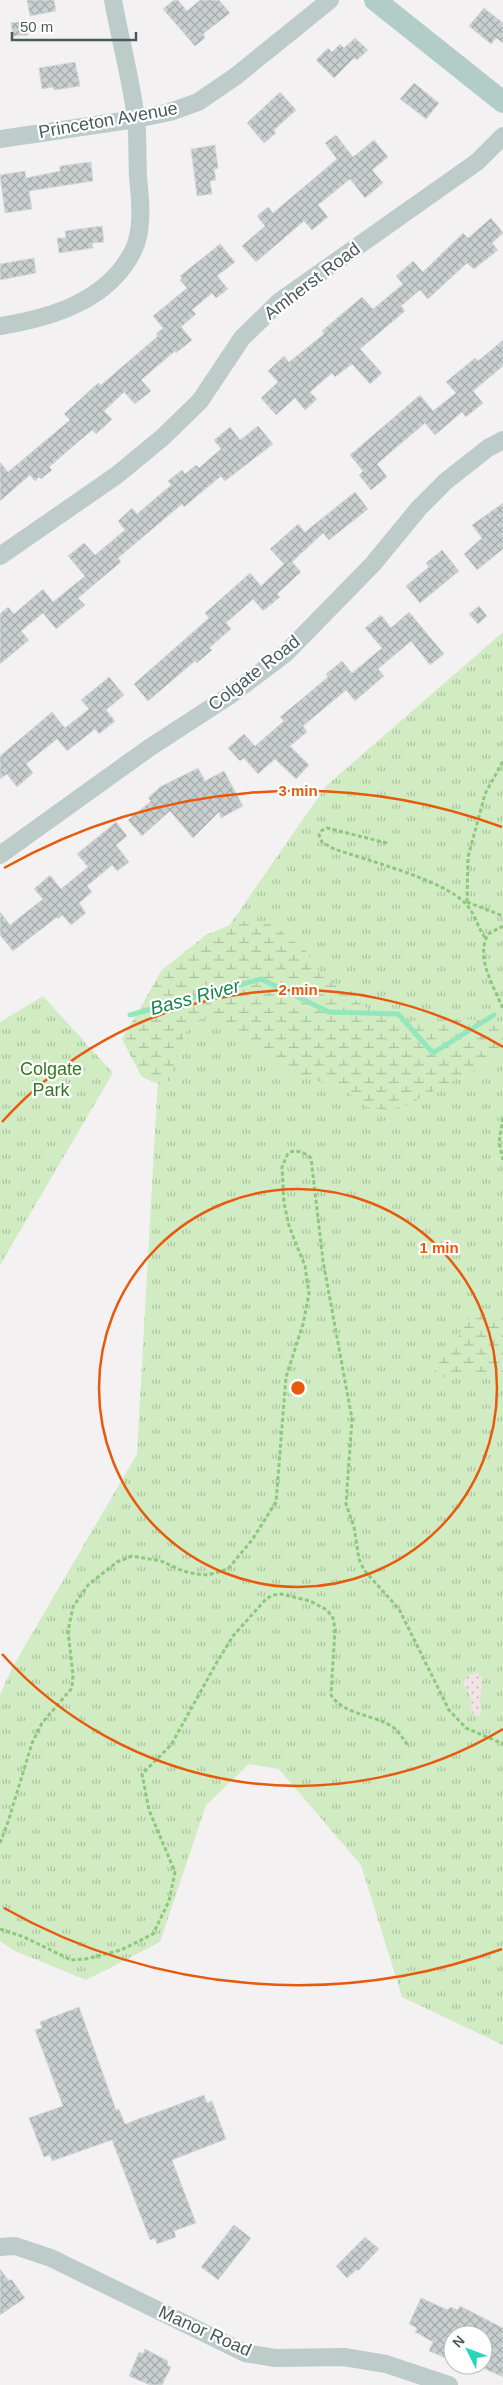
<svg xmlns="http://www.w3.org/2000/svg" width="503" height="2385" viewBox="0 0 503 2385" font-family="Arial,sans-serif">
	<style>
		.grass { fill: url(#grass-tufts) }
		.wetland { fill: url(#wetland-marsh) }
		.sand { fill: url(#sand-dots) }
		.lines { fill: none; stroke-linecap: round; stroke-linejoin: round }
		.stream { stroke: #94e6bb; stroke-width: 5 }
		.building { fill: url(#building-cross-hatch); stroke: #d5dbdb }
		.path { stroke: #8ec87d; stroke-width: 3; stroke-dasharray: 4 2.5; stroke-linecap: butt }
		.minor { stroke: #bdccc8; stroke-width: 18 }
		.major { stroke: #b2cdc7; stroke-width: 22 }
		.ring { fill: none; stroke: #e8590c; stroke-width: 2.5 }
		.labels { text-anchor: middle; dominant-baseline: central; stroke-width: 4.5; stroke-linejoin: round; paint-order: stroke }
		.street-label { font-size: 18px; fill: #4a5c58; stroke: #fff }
		.park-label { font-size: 18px; fill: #33791f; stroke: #fff }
		.water-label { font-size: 19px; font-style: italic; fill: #17844b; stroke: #fff }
		.centre { fill: #e8590c; stroke: #fff; stroke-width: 2.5 }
		.ring-label { font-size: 15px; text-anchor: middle; font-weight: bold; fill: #e8590c; stroke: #fff; stroke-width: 4.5; stroke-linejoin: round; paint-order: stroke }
	</style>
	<defs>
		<pattern id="grass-tufts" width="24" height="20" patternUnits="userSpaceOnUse" patternTransform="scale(1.25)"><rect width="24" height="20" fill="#d1ecc3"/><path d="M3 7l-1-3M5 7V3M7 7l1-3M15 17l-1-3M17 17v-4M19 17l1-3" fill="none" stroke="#acc2a1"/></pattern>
		<pattern id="wetland-marsh" width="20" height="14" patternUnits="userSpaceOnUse" patternTransform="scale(1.25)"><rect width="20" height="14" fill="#d1ecc3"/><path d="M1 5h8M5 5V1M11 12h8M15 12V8" fill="none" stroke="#acc2a1"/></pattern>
		<pattern id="sand-dots" width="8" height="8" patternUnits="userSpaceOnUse" patternTransform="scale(1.25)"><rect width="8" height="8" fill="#f2e3e4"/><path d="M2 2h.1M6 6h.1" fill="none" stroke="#c6bbbc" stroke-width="1.8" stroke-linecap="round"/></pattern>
		<pattern id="building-cross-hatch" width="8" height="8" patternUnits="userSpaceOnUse" patternTransform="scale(1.25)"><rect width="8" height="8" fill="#c8cfce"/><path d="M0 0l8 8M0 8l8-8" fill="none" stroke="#a4abaa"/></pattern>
	</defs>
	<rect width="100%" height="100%" fill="#f3f1f2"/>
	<g class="grass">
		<path d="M503,632V2045L402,1997L361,1865L279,1769L249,1764L206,1805L160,1942L86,1980L15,1951L0,1941V1695L12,1668L137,1454L161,1024L326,786Z"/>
		<path d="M43,996L113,1073L0,1265V1022Z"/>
	</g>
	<g class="wetland">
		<path d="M239,921L265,922L278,929L306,951L319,971L345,993L370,1010L426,1024L456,1019L479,1020L496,1026L503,1034V1055L405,1106L386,1110L367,1107L340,1087L302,1077L276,1066L228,1025L207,1017L192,1022C178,1044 178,1058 170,1081L155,1083L141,1076L122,1039L162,970L206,935Z"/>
		<path d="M489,1311L503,1317V1378C476,1368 459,1380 434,1376C434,1363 445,1358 452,1348C462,1334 459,1326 475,1312Z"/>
	</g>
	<path class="sand" d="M474,1673H478L483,1679L480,1700L482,1714L478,1717L472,1712L470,1696L463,1683L467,1676Z"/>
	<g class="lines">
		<path class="stream" d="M130,1015L261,979L329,1012L398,1014L433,1053L494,1015"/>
	</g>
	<g class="building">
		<path d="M27,0H54L56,11L30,16Z"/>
		<path d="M174,0H178L187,11L200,0H219L230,13L203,34L205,38L195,46L163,9Z"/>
		<path d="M484,8L503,23V43L496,38L491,44L469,26Z"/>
		<path d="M27,21L28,35L13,36L11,23Z"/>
		<path d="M355,38L368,50L357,60L354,58L334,78L316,60L328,48L332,52L340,44L344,48Z"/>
		<path d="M75,62L80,86L54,90L53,87L42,89L39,68Z"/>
		<path d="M414,83L439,103L426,119L400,99Z"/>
		<path d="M280,92L296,110L274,130L276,133L264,143L247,123Z"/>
		<path d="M336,135L353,157L374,140L388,157L372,170L383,183L365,198L350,179L318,205L328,217L312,230L304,221L256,262L242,246L265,226L257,216L268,207L273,213L337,159L325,143Z"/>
		<path d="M215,145L218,168L214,169L216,180L210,181L212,194L197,196L191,149Z"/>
		<path d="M91,162L93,181L29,191L32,209L5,213L0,175L25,171L26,178L60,171V166Z"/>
		<path d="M491,218L503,233L492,243L498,250L474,269L467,263L428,299L420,290L401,306L405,311L360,349L382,373L370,384L352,364L335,377L332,373L310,392L317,399L305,410L295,398L276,415L261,398L278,382L268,371L284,356L289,362L324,334L322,331L362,297L373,309L403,284L396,276L413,261L423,272L463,233L468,238Z"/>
		<path d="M102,226L104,242L92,243L93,248L59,253L57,238H66L65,231Z"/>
		<path d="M220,244L235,262L217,276L228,289L216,298L212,293L192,310L196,314L181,327L192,340L176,353L175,351L141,380L151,391L135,404L124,392L104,411L112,419L96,434L92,430L49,467L52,470L41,479L39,477L35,481L30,475L0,501V462L8,472L70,420L64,414L98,383L101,385L158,336L156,334L163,328L153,316L187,288L180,280L182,278L180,276Z"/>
		<path d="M34,258L36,273L0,280V264Z"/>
		<path d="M503,340V366L473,391L483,403L466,417L462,412L435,435L425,423L377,464L387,477L371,490L359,475L363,471L350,455L420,395L433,411L456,393L446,382L475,358L478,361Z"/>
		<path d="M258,426L273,444L225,481L221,476L184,507L182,504L118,558L121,562L78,598L85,605L56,629L43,613L21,631L29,640L0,664V614L8,607L14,614L43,589L53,602L85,576L68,556L84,543L95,555L125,530L118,521L132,508L137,514L171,485L168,481L182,470L185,474L196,465L199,468L221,449L214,440L230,427L240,440Z"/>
		<path d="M355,492L368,509L329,540L323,533L292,562L301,572L277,594L280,597L263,611L253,599L226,623L231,629L209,648L212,650L197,663L195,661L148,701L134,684L209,618L205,613L250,573L261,586L284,564L270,549L298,524L305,532Z"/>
		<path d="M503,503V549L477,570L464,554L482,538L472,525Z"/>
		<path d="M442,550L459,571L420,603L406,586L429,567L426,563Z"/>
		<path d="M479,606L487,616L478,624L469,614Z"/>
		<path d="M409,612L444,654L430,665L411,641L378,669L384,676L355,701L346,690L303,726L307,732L290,746L309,765L296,779L275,759L258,774L244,758L240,761L228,748L244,734L255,746L284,721L280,717L328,677L326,674L342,661L352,673L382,648L365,628L381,615L391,628Z"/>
		<path d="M109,677L124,695L106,710L115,721L99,734L95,729L67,751L57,739L26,764L33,773L17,787L7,774L0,779V756L52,712L65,728L89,709L81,700Z"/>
		<path d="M198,768L205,781L224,771L243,806L221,818L219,812L193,838L170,811L142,836L128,820L151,801L148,798L160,787Z"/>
		<path d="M116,822L127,836L116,845L129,862L117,871L112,865L87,886L92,892L79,903L86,913L71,925L62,915L58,919L57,917L13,951L0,935V912L10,925L43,899L34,889L50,875L61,889L88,867L77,854Z"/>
		<path d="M79,2007L116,2110L119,2109L125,2124L204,2095L207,2103L212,2101L226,2139L172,2160L196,2223L174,2231L176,2237L157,2244L155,2238L150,2240L112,2140L52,2161L50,2155L44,2157L29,2118L63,2106L35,2030L42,2028L40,2022Z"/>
		<path d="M234,2225L251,2238L218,2280L201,2267Z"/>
		<path d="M365,2237L379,2249L358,2271L357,2269L347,2278L336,2266Z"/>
		<path d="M0,2269L9,2281L11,2279L25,2298L0,2315Z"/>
		<path d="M421,2298L448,2310L450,2307L458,2310L460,2306L503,2328V2377L483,2368V2335H453V2361L429,2351L433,2342L415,2332L417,2328L409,2324Z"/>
		<path d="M145,2349L168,2361L167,2365L171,2367L162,2385H150L129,2376L139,2352L143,2354Z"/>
	</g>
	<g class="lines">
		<g class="path">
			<path d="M387,843L327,828L321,831L319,835L322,842L334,849C366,860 443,880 465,903C475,913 477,927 486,939"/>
			<path d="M467,902L468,857L485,794L503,761"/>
			<path d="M467,902L503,916"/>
			<path d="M503,926L488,934C475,958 494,986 503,1009"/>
			<path d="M503,1118L499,1142L503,1160"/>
			<path d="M0,1843L8,1822L32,1743L42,1723L72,1688L73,1675L68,1631L73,1607L88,1585L117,1562L132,1556L161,1561L183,1571L196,1574L208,1575L228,1569L252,1540L276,1502L286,1377L303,1324L309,1294L305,1266L289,1226L284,1203L282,1167L288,1153C298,1149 303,1152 311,1158L323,1261L352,1419L346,1504L354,1527L359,1559L364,1570L399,1609L449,1710L466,1728L503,1744"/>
			<path d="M0,1929L24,1937L71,1960L86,1959L121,1950L153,1934L169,1901L175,1872L149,1810L142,1774L171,1745L217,1662L233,1636L266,1599L273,1595L281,1594L310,1601L327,1610L333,1618L335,1629L331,1695C344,1716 376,1714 394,1728C400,1733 404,1740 409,1747"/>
		</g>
		<g class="minor">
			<path d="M0,139L136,119L170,112L198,102L236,76L330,0"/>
			<path d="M0,326C51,318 108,301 133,251C144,230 140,198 138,176C137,157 138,138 136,119C131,79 120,39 113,0"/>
			<path d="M0,556L117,475L163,437L200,401L242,338L280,301L477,162L503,136"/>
			<path d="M0,855L149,748L229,696L286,653L373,564L419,508L446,481L488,448L503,440"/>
			<path d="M0,2247L15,2246L51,2258L245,2353L275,2358L344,2357L386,2364L449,2385"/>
		</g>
		<path class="major" d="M375,0L503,102"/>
	</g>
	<g class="ring">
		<circle cx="298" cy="1388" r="199"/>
		<path d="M503 1729A398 398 0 0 1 2 1654M2 1122A398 398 0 0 1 503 1047"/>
		<path d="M502 1949A597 597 0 0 1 4 1908M4 868A597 597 0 0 1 502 827"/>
	</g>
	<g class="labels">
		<g class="street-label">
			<text transform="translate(108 120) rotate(-10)">Princeton Avenue</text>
			<text transform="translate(312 281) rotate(-37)">Amherst Road</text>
			<text transform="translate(254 673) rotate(-38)">Colgate Road</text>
			<text transform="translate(205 2331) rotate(24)">Manor Road</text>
		</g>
		<g class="park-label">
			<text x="51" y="1069">Colgate<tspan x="51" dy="21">Park</tspan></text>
		</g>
		<g class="water-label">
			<text transform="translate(195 997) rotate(-15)">Bass River</text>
		</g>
	</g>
	<circle cx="298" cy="1388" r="8" class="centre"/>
	<g class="ring-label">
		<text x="298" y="796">3 min</text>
		<text x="298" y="995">2 min</text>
		<text x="439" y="1253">1 min</text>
	</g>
	<g transform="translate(468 2350) rotate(312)"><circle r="24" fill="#ffffff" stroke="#b7bebc"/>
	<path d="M0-4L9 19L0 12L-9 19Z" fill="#28d6b9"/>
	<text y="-8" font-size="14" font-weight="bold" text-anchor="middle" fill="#4a5c58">N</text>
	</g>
	<path d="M12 32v8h124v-8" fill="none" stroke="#4a5c58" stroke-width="2.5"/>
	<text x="20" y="32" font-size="15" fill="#4a5c58" stroke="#ffffff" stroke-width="4" paint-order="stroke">50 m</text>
</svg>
